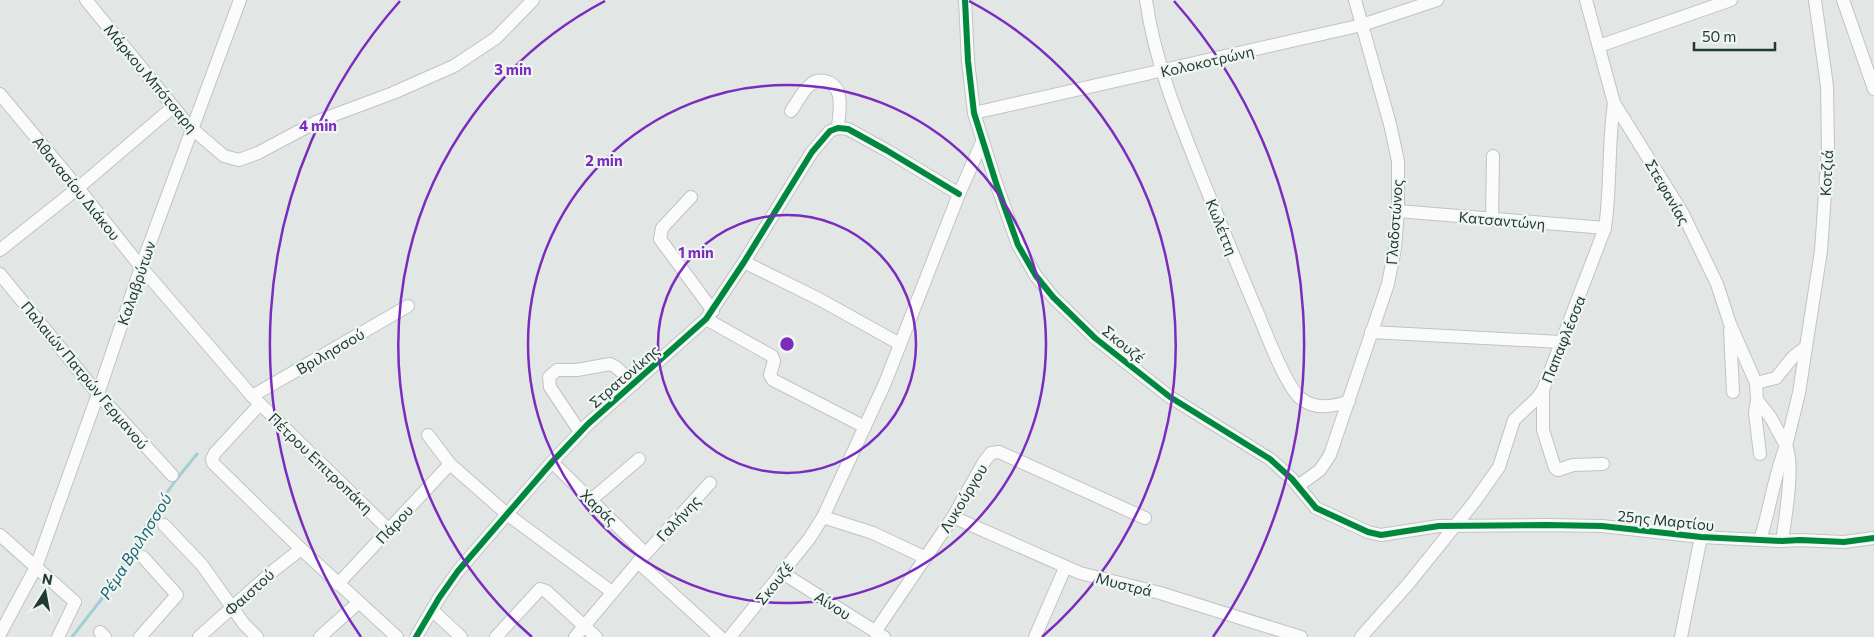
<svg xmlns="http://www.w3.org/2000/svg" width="1874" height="637" viewBox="0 0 1874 637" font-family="Commissioner,sans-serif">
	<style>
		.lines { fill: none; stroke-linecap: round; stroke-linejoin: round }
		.stream { stroke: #a2ced6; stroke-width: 3 }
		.minor-casing { stroke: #bfc4c2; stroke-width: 14 }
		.minor { stroke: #fbfbfb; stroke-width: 12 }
		.cycleway-casing { stroke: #f0f7f3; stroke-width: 9 }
		.cycleway { stroke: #00873e; stroke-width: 6 }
		.ring { fill: none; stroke: #7b2cbf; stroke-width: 2.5 }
		.labels { text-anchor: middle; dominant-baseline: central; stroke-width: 4.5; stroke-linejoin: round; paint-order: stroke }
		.street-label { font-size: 15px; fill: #213a34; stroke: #f0f7f3 }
		.water-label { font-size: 16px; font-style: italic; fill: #1c6475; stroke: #f0f7f3 }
		.centre { fill: #7b2cbf; stroke: #f0f7f3; stroke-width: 2.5 }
		.ring-label { font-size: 15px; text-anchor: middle; font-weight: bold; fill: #7b2cbf; stroke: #f0f7f3; stroke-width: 4.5; stroke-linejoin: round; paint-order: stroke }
	</style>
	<rect width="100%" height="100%" fill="#e2e7e5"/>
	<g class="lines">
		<path class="stream" d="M72,637L107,592L153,513L175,481L197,454"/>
		<g class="minor-casing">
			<g id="minor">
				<path d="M86,0L189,126L224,156L239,160L258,153L318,121L393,93L454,66L496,38L533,0"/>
				<path d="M965,0L968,61L974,113L997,186L1018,245L1036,276L1053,297L1095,338L1170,397L1270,459L1292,479L1316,508L1368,532L1381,535L1439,526L1546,525L1602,526L1701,537L1782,541L1800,540L1844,542L1874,538"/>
				<path d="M1146,0C1155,64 1180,123 1204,183C1222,227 1240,272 1259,316C1267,336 1285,383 1299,397C1313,410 1333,407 1349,401"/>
				<path d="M1586,0L1614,103L1683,214L1717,284L1730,324L1756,383L1757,400L1771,418L1786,446C1774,476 1770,509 1760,540"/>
				<path d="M1843,0L1874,89"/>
				<path d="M1599,46L1731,0"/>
				<path d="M0,94L78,188L141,267L252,396L389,530"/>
				<path d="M791,111C797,103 802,91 810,85C814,81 819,80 824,81C846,85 839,111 838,128"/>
				<path d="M974,113L1362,25L1437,0"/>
				<path d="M691,197L662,228L660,239L713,311"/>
				<path d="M1398,211L1605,228"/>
				<path d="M1492,220L1493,156"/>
				<path d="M0,250L78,188L173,107"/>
				<path d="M744,262L819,299L900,344"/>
				<path d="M0,274L98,394L172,475"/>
				<path d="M706,319L772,356L774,361L770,375L773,380L865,427"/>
				<path d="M1730,330L1733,392"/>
				<path d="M1371,332L1561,342"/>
				<path d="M1756,383L1776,378L1793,357L1806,347L1821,251L1828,149L1827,86L1815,0"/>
				<path d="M1543,390V430L1555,468L1558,470L1573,465L1603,464"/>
				<path d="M252,396L408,306"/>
				<path d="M1757,400L1755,413L1760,454"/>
				<path d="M260,404L215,453L212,459L213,463L301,549L397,637"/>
				<path d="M580,432L550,387L549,377L557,370H577L610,364L616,367L634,384"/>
				<path d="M428,435L450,464L507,514L612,592"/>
				<path d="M552,462L645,553"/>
				<path d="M710,483L638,562L720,637"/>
				<path d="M1298,486L1320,470L1330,455L1388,284L1395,248L1398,211V161L1390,124L1355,0"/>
				<path d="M591,500L639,459"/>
				<path d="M823,517L873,533L926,558"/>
				<path d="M953,517L1080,573L1160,593L1301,637"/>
				<path d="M164,525L202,565L244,624L257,637"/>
				<path d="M0,535L75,602L58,637"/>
				<path d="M1782,541C1785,520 1795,463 1786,446L1799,393L1806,347"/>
				<path d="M781,572L884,637"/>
				<path d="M338,584L450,464"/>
				<path d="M432,610L461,637"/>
				<path d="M100,632L105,637"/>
				<path d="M875,632L953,517L984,462L991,453L999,452L1145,518"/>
				<path d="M0,634L36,567L98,394L141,267L240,0"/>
				<path d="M140,637L177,595L143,557"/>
				<path d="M199,637L273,571L301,549"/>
				<path d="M320,637L358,603"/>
				<path d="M416,637L439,598L458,571L552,462L588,424L706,319L744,262L812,152L830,131L838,128L848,129L886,150L959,194"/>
				<path d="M496,637L540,589L546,591L596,637"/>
				<path d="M575,637L638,562"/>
				<path d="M730,637L809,539L823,517L885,383L959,194L982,142"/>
				<path d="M1035,637L1065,568"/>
				<path d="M1361,637L1409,583L1475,501L1499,467L1514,420L1537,398L1543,390L1605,228C1611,186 1608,144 1614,103"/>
				<path d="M1681,637L1701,537"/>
			</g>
		</g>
		<use href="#minor" class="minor"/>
		<g class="cycleway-casing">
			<g id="cycleway">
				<path d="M965,0L968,61L974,113L997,186L1018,245L1036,276L1053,297L1095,338L1170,397L1270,459L1292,479L1316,508L1368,532L1381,535L1439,526L1546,525L1602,526L1701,537L1782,541L1800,540L1844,542L1874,538"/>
				<path d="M416,637L439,598L458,571L552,462L588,424L706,319L744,262L812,152L830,131L838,128L848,129L886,150L959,194"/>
			</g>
		</g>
		<use href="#cycleway" class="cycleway"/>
	</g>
	<g class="ring">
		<circle cx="787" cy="344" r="129"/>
		<circle cx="787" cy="344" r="259"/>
		<path d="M532 637A388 388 0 0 1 605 1M969 1A388 388 0 0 1 1042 637"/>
		<path d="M361 637A517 517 0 0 1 400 1M1174 1A517 517 0 0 1 1213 637"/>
	</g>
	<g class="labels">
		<g class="street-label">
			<text transform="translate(1207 61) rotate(-13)">Κολοκοτρώνη</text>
			<text transform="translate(151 78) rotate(50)">Μάρκου Μπότσαρη</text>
			<text transform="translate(1826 173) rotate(-87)">Κοτζιά</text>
			<text transform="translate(77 188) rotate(51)">Αθανασίου Διάκου</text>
			<text transform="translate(1668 192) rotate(60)">Στεφανίας</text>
			<text transform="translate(1502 220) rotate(5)">Κατσαντώνη</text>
			<text transform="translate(1394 222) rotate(-86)">Γλαδστώνος</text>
			<text transform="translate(1222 227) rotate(68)">Κωλέττη</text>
			<text transform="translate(136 283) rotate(-71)">Καλαβρύτων</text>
			<text transform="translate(1563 339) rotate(-68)">Παπαφλέσσα</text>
			<text transform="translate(1124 344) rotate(39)">Σκουζέ</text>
			<text transform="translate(330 351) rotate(-30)">Βριλησσού</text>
			<text transform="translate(85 375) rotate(50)">Παλαιών Πατρών Γερμανού</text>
			<text transform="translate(624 376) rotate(-41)">Στρατονίκης</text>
			<text transform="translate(321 463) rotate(44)">Πέτρου Επιτροπάκη</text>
			<text transform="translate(963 498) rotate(-59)">Λυκούργου</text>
			<text transform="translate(599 507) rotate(44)">Χαράς</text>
			<text transform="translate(678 518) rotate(-47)">Γαλήνης</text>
			<text transform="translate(1666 520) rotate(6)">25ης Μαρτίου</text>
			<text transform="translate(394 524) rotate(-47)">Πάρου</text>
			<text transform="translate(774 583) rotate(-51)">Σκουζέ</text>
			<text transform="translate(1124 584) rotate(14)">Μυστρά</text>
			<text transform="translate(249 592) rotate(-42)">Φαιστού</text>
			<text transform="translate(833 605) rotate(32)">Αίνου</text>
		</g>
		<g class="water-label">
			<text transform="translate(135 546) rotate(-58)">Ρέμα Βριλησσού</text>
		</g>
	</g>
	<circle cx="787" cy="344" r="8" class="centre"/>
	<g class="ring-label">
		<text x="513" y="75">3 min</text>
		<text x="318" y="131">4 min</text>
		<text x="604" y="166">2 min</text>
		<text x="696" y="258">1 min</text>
	</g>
	<g transform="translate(45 592) rotate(11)" stroke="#f0f7f3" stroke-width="4" paint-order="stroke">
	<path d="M0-4L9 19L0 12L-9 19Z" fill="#213a34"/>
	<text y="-8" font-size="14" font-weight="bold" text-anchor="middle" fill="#213a34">N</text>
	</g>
	<path d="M1694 42v8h81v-8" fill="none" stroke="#213a34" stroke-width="2.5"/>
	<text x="1702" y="42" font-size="15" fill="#213a34" stroke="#f0f7f3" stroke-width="4" paint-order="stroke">50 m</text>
</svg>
